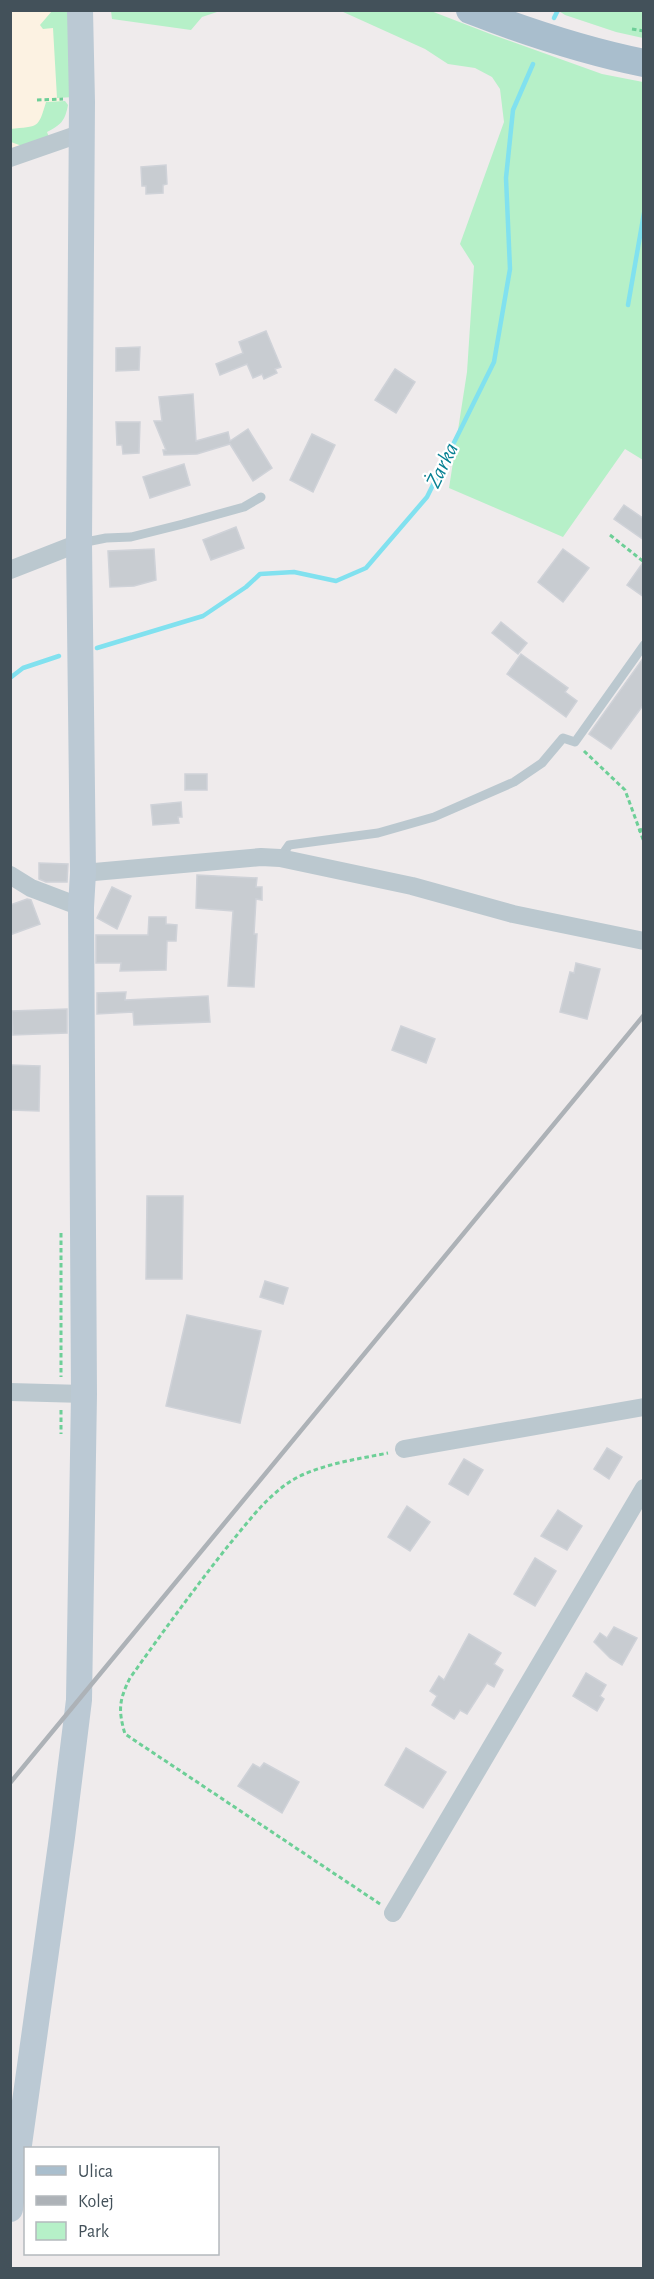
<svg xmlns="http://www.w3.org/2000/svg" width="654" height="2279" viewBox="0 0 654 2279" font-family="'Alegreya Sans',sans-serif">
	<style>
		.commercial { fill: #fcf2e2 }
		.green { fill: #b6f0c8 }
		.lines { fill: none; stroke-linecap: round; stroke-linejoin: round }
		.stream { stroke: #81e1ef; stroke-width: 4.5 }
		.building { fill: #c8ccd1; stroke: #cfd2d8; stroke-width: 1.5 }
		.path { stroke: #6dcf97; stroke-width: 3; stroke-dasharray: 4.5 3; stroke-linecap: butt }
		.service { stroke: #bbc8cf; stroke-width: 9 }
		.minor { stroke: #bbc8cf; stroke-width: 18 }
		.secondary { stroke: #bbc9d4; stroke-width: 26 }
		.primary { stroke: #a9becd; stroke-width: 28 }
		.rail { stroke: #adb2b7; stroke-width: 4.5 }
		.labels { text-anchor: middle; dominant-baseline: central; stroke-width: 4.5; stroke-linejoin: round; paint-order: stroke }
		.water-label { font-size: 22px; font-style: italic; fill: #088193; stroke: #fff }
	</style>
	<rect width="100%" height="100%" fill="#efebec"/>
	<path class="commercial" d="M11,11H57L63,91L61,107L47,132L49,137L11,149Z"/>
	<g class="green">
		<path d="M52,11H72L74,97L57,98L53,28L43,29L40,25Z"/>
		<path d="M111,11V10L220,11L202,17L191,30L112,19Z"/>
		<path d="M341,11H431L493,35L602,74L643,82V460L625,449L563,537L449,488L467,372L474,266L460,244L504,122L500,89L492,77L475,68L448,64L425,49Z"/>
		<path d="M559,11H643V38L616,32L565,15Z"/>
		<path d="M65,101L68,105C65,121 61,125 47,132L49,137L22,146L11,142L10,129C39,126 38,129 46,102Z"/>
	</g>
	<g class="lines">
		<g class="stream">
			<path d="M554,18L558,10"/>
			<path d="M628,305L644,213"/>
			<path d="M97,648L203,616L246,587L260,574L294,572L336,581L366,568L427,497L494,362L510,269L506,178L513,110L533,64"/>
			<path d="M10,678L23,668L59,656"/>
		</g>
	</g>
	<g class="building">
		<path d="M166,165L167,184L163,185V193L146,194V186H142L141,167Z"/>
		<path d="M266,331L281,367L275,369L277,373L264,379L262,374L253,378L247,364L220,375L216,364L243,353L239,342Z"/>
		<path d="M140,347L139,370L116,371V348Z"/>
		<path d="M395,369L415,382L396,413L375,400Z"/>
		<path d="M193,394L196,441L228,432L230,441L248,429L272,468L253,481L230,444L197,454L164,455L163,450H166L154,421H162L159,397Z"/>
		<path d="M116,422H140L139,453L123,454L122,445H117Z"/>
		<path d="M312,434L335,445L313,492L290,480Z"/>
		<path d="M184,464L190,485L150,498L143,477Z"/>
		<path d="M624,505L644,519V540L614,519Z"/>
		<path d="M236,527L244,548L211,560L203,540Z"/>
		<path d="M154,549L156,580L134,586L110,587L108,551Z"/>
		<path d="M563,549L589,568L563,602L538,582Z"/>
		<path d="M644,561V597L627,585Z"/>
		<path d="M501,622L527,643L518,654L492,633Z"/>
		<path d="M521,654L568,688L565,692L577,701L566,717L507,674Z"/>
		<path d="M644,657V704L611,749L589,734Z"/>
		<rect x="185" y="774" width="22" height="16"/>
		<path d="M181,802L182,817H178L179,823L153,825L151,805Z"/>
		<path d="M39,863L68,864L67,882H46L39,879Z"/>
		<path d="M197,875L257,878L256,887H262V900L256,899L254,934H257L254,987L228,986L233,911L196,908Z"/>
		<path d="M112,887L131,896L117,929L97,918Z"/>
		<path d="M27,899L31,900L40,924L10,935V905Z"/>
		<path d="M149,917H166V924L177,925L176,941H167L166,970L120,971L121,963H96V935H148Z"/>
		<path d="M576,963L600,969L587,1019L560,1012L570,972L574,973Z"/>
		<path d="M126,992L125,1000L208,996L210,1022L134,1025L133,1012L97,1014V993Z"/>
		<path d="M67,1009V1033L13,1035L12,1011Z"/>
		<path d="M401,1026L435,1039L426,1063L392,1050Z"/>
		<path d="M10,1065L40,1066L39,1111L10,1110Z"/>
		<path d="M147,1196H183L182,1279H146Z"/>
		<path d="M265,1281L288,1288L283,1304L260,1297Z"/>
		<path d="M187,1315L261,1331L240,1423L166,1406Z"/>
		<path d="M607,1448L622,1457L609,1479L594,1469Z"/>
		<path d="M464,1459L483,1470L468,1495L449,1484Z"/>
		<path d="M407,1506L430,1522L410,1551L388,1537Z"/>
		<path d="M558,1510L582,1526L567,1550L541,1536Z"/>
		<path d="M535,1558L556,1571L535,1606L514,1594Z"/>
		<path d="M614,1627L637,1638L622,1665L610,1658L594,1642L600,1633L607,1638Z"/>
		<path d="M469,1634L501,1653L494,1664L503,1670L494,1687L487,1683L467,1714L460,1710L454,1719L432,1705L437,1696L430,1691L439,1676L444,1680Z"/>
		<path d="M586,1673L606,1685L600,1696L604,1699L597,1711L573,1696Z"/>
		<path d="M406,1748L446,1772L423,1808L385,1785Z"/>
		<path d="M264,1763L299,1782L282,1813L238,1786L253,1764L260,1768Z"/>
	</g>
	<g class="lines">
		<g class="path">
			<path d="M632,29L644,31"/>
			<path d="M37,100L63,99"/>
			<path d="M610,535L644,562"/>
			<path d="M584,751L625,790L644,842"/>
			<path d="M639,832L644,827"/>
			<path d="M61,1233V1377"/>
			<path d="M61,1410V1434"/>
			<path d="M380,1904L125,1734C118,1710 119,1700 130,1678C162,1633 194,1589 228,1546C249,1521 270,1491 300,1476C328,1463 358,1459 388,1453"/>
		</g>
		<g class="service">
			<path d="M81,543L106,538L131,537L183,524L244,507L261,497"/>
			<path d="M280,858L289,845L378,833L434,817L514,782L542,763L563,738L575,742L644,645"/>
		</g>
		<g class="minor">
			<path d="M10,158L82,133"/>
			<path d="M10,570L79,543"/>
			<path d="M83,873L261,857L280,858L412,886L513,914L644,941"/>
			<path d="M10,875L31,888L81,907"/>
			<path d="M10,1392L84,1394"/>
			<path d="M404,1449L644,1407"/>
			<path d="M393,1913L644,1488"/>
		</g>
		<path class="secondary" d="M10,2209L62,1837L79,1700L84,1394L81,907L83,873L79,543L82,102L80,10"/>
		<path class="primary" d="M470,10C527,32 585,51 644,63"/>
		<path class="rail" d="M10,1783L644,1015"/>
	</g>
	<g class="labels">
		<g class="water-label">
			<text transform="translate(442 465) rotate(-64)">Żarka</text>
		</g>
	</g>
	<rect width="654" height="2279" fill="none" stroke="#43515a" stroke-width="24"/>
	<rect x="24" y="2147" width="195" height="108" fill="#ffffff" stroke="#b4b9bd" stroke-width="1.5"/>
	<rect x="36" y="2166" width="30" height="9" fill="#a9becd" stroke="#b4b9bd" stroke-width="1.5"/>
	<text x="78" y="2177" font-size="18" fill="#43515a">Ulica</text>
	<rect x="36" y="2196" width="30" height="9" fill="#adb2b7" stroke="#b4b9bd" stroke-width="1.5"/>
	<text x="78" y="2207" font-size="18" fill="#43515a">Kolej</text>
	<rect x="36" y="2222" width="30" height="18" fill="#b6f0c8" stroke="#b4b9bd" stroke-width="1.5"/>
	<text x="78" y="2237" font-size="18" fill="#43515a">Park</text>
</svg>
